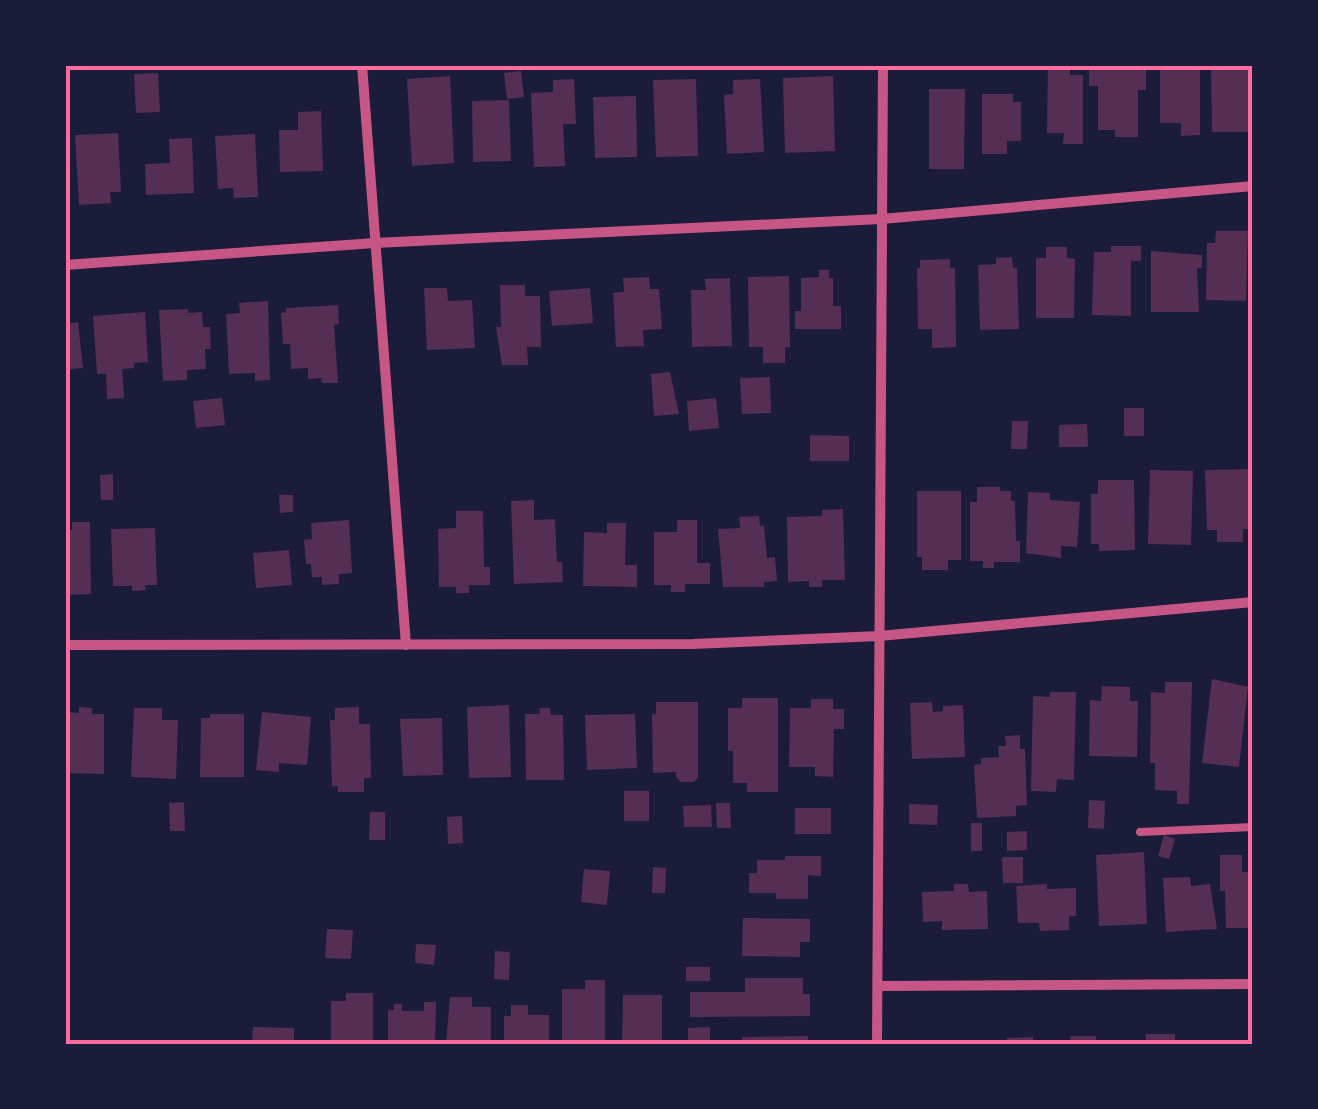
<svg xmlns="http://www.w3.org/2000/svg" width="1318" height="1109" viewBox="0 0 1318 1109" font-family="'Noto Sans',sans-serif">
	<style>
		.building { fill: #542f53 }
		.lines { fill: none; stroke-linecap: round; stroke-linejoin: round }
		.service { stroke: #c65784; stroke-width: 8 }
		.minor { stroke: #c65784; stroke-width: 10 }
		.neatline { fill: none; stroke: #ff6b9d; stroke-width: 4 }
	</style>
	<rect width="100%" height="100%" fill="#1b1b3a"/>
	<g class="building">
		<path d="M1048,65H1070V75H1083V144H1063L1064,133H1047Z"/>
		<path d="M1089,65H1146V90H1138V137H1115V130H1098V86H1089Z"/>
		<path d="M1160,65H1200V135L1181,136V123H1160Z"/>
		<path d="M1211,65H1253V132H1212Z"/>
		<path d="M521,71L524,97L507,99L504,73Z"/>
		<path d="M158,73L160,112L136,113L134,74Z"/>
		<path d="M450,76L454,163L412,166L407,79Z"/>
		<path d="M833,76L835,151L785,153L783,78Z"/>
		<path d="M574,79L576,124H563L565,166L534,167L531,93L553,92V80Z"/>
		<path d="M696,79L698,156L656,157L653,80Z"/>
		<path d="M760,79L764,152L727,154L724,95L733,94V80Z"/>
		<path d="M929,89H965L964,169H929Z"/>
		<path d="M982,94H1013V102H1021V141H1007V154H982Z"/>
		<path d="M636,96L637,157L595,158L593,97Z"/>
		<path d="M509,100L511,161L473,162L472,101Z"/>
		<path d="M321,111L323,171L280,172L279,130H298V112Z"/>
		<path d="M118,133L121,192H110L111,203L79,205L75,135Z"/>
		<path d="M255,134L258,197L234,198L233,188L218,189L215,136Z"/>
		<path d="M192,138L194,193L146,195L145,164L170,163L169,139Z"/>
		<path d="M1216,231H1248L1246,301L1206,300L1207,243H1215Z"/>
		<path d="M1111,246H1141V261H1131V316L1092,315L1094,252H1111Z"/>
		<path d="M1046,247H1067V258L1075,259L1074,318H1036V258H1046Z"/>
		<path d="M1151,251L1202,255V268H1197L1199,312H1151Z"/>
		<path d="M1012,257L1013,268H1017L1019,329L980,330L978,265L996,264V258Z"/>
		<path d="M950,259V268H955L956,347L932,348V329H918L917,268H920V260Z"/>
		<path d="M819,270H829V278H833V306H841V329H795V311H801V278L819,277Z"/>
		<path d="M789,276L790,347H785V363H763V347H749L748,277Z"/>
		<path d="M649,277L650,289H659L662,329L643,330L644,346L616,347L613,293L624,292L623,278Z"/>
		<path d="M730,278L732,346L692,347L691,290H706L705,279Z"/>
		<path d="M500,285H525V296H540L541,347H527L528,365H502L496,327H501Z"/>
		<path d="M424,288H447L448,301L472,300L475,348L427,350Z"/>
		<path d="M590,288L593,323L552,326L549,291Z"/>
		<path d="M268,301L270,380L255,381V373L229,374L226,314L240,313L239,303Z"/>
		<path d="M338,305L339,324L334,325L338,383H322L321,378L308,379V368L291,369L290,344H283L281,313L286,312V308Z"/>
		<path d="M188,309V313L202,312L203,327H210L211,349H205L206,369L187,370V380L163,381L159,310Z"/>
		<path d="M145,312L148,362L134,363V368L122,369L124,398L107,399L106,374H97L93,316Z"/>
		<path d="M78,322L83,368L65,370V324Z"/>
		<path d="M670,372L679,414L654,416L651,374Z"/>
		<path d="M770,377L771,413L742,414L740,378Z"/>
		<path d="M222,398L225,425L196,428L193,401Z"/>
		<path d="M716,398L719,428L689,431L687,401Z"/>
		<rect x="1124" y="408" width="20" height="28"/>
		<path d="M1012,421H1028L1027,449H1011Z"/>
		<path d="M1087,424L1088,447H1059V425Z"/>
		<path d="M810,435L849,436V461H810Z"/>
		<path d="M1252,469L1253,529H1243V542H1217V530H1207L1205,470Z"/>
		<path d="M1150,470L1193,471L1191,545L1148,544Z"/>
		<path d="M113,474V500H101L100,475Z"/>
		<path d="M1098,480H1134L1135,550L1099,551V544H1091V494H1098Z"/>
		<path d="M977,487H1000V491H1011V501H1015L1016,541H1020V562H994V568H983V561H970V502H977Z"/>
		<path d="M917,491H961V560H948V570H922V557H917Z"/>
		<path d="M1028,492L1050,493V500L1080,502L1077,547L1061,546V558L1026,553Z"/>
		<path d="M279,495H293V512L280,513Z"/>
		<path d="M534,500V520L555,519L557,562H562L563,582L514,584L511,501Z"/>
		<path d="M843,509L845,580H822V587H809V581L788,582L787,517L822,516V510Z"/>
		<path d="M456,511H483L484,567H490V585H469V593H456V587H439L438,529L456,528Z"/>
		<path d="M759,516L760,526H764L767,558L775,557L777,581L764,582V587H723L718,529L740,528L739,517Z"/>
		<path d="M349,520L352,573L339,574V584L322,585V577H312L311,564H306L304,540L312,539L311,523Z"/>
		<path d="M677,520H697V563H710V584H685V592H671V585H654V532H677Z"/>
		<path d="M72,522H90L91,594L68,595L65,530H72Z"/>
		<path d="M607,523H626L625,565H637V587L583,586L584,532L607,533Z"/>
		<path d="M155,528L157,585H145L146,590L132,591V586H113L111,529Z"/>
		<path d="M289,550L292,585L256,588L253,553Z"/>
		<path d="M1212,679L1248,687L1239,767L1202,763Z"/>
		<path d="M1165,682H1192L1189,804H1177V791L1155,790V763H1150L1151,692L1165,693Z"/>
		<path d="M1102,686L1130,687V701H1138L1137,757L1089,756L1090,700L1101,701Z"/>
		<path d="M1050,692H1076L1074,780L1057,779L1056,792L1031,791L1033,696L1050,697Z"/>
		<path d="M742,698H778V792H747V783H733V751H728V708H742Z"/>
		<path d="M811,699H833V709H844V729H834L833,777L815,776V767H789L790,708H811Z"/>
		<path d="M656,702H698V778L693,782H681L676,777V772L653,773L652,714H656Z"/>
		<path d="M932,702L933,712L943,711V706L963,705L965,757L912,759L910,703Z"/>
		<path d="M509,705L511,777L469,778L467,707Z"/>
		<path d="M79,707L92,708V714H104V774L65,773V712L79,713Z"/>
		<path d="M359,707V724H370L371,778H364V792H338V786H332L330,720H335V708Z"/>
		<path d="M134,708H162V720H178L176,779L131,777Z"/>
		<path d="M539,708H550L551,715H563L564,780H526L525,714H540Z"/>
		<path d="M262,712L311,717L307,765L279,763V772L256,770Z"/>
		<path d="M210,714H244V777H200L201,718H210Z"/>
		<path d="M635,714L637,768L587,770L585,715Z"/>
		<path d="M442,718L443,775L403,776L400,719Z"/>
		<path d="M1020,735V749H1025L1027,805L1016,806V816L977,818L974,765L981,764V758L999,757L998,746H1006L1005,736Z"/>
		<rect x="624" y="791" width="25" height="30"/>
		<path d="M1089,800L1105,801L1104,829L1088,828Z"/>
		<path d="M184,802L185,831H170L169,803Z"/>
		<path d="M716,803H730L731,828H717Z"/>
		<path d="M909,804L938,805L937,825L909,824Z"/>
		<path d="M711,805L712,827H684L683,806Z"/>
		<rect x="795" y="808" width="36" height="26"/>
		<path d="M370,812H385V840H369Z"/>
		<path d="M462,816L463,843L448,844L447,817Z"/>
		<rect x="971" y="823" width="11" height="28"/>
		<path d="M1027,831V850L1007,851V832Z"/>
		<path d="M1164,835L1175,839L1169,859L1158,856Z"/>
		<path d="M1144,852L1147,924L1099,926L1096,855Z"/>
		<path d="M1220,855H1242V872H1253V928H1226L1225,891H1220Z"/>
		<path d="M785,856H821V876L808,875V899H776V893H749V873H757V860H785Z"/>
		<path d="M1002,857H1023V883H1003Z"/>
		<path d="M653,867L666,868L665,893H652Z"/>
		<path d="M584,869L610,871L607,905L581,902Z"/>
		<path d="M1190,877L1191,886L1210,884L1217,929L1166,932L1163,878Z"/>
		<path d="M954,884H968L969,892L987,891L988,929L942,930V921L923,922L922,892L954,891Z"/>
		<path d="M1047,884V889L1076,888V916H1069V930L1040,931L1039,923H1018L1016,886Z"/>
		<path d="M743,918L810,919V942H800V957L742,956Z"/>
		<path d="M327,929L353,930L351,959L325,958Z"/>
		<path d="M416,944L436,945L434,965L415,963Z"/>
		<path d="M495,951L510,952L509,980L494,979Z"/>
		<rect x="686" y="967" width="24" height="14"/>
		<path d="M745,978H803V994H810V1016L690,1017V992H745Z"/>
		<path d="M585,980H605V1044H562V989H585Z"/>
		<path d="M346,993H373V1044H331V1001H346Z"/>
		<path d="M623,995H662V1044H622Z"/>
		<path d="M450,997H472V1007H491V1044H446Z"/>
		<path d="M424,1002H436L435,1044H388V1010H394V1004H402V1011H424Z"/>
		<path d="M511,1005H528V1015H549V1044H504V1016H511Z"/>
		<path d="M253,1027L294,1028V1044H252Z"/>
		<path d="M710,1027V1044H688V1028Z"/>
		<rect x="1146" y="1034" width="29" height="10"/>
		<path d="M808,1036V1044H742V1037Z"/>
		<path d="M1070,1036H1096V1044H1071Z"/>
		<path d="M1033,1037V1044H1007V1038Z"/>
	</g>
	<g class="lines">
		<path class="service" d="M1140,832L1253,827"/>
		<g class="minor">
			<path d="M362,65L406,645"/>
			<path d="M65,265L375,243L882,219L1253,186"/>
			<path d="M65,645L693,644L879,636L1253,602"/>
			<path d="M878,986L1253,984"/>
			<path d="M877,1044L883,65"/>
		</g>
	</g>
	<rect width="1318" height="1109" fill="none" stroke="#1b1b3a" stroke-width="135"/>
	<rect x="68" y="68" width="1182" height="974" class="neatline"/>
</svg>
